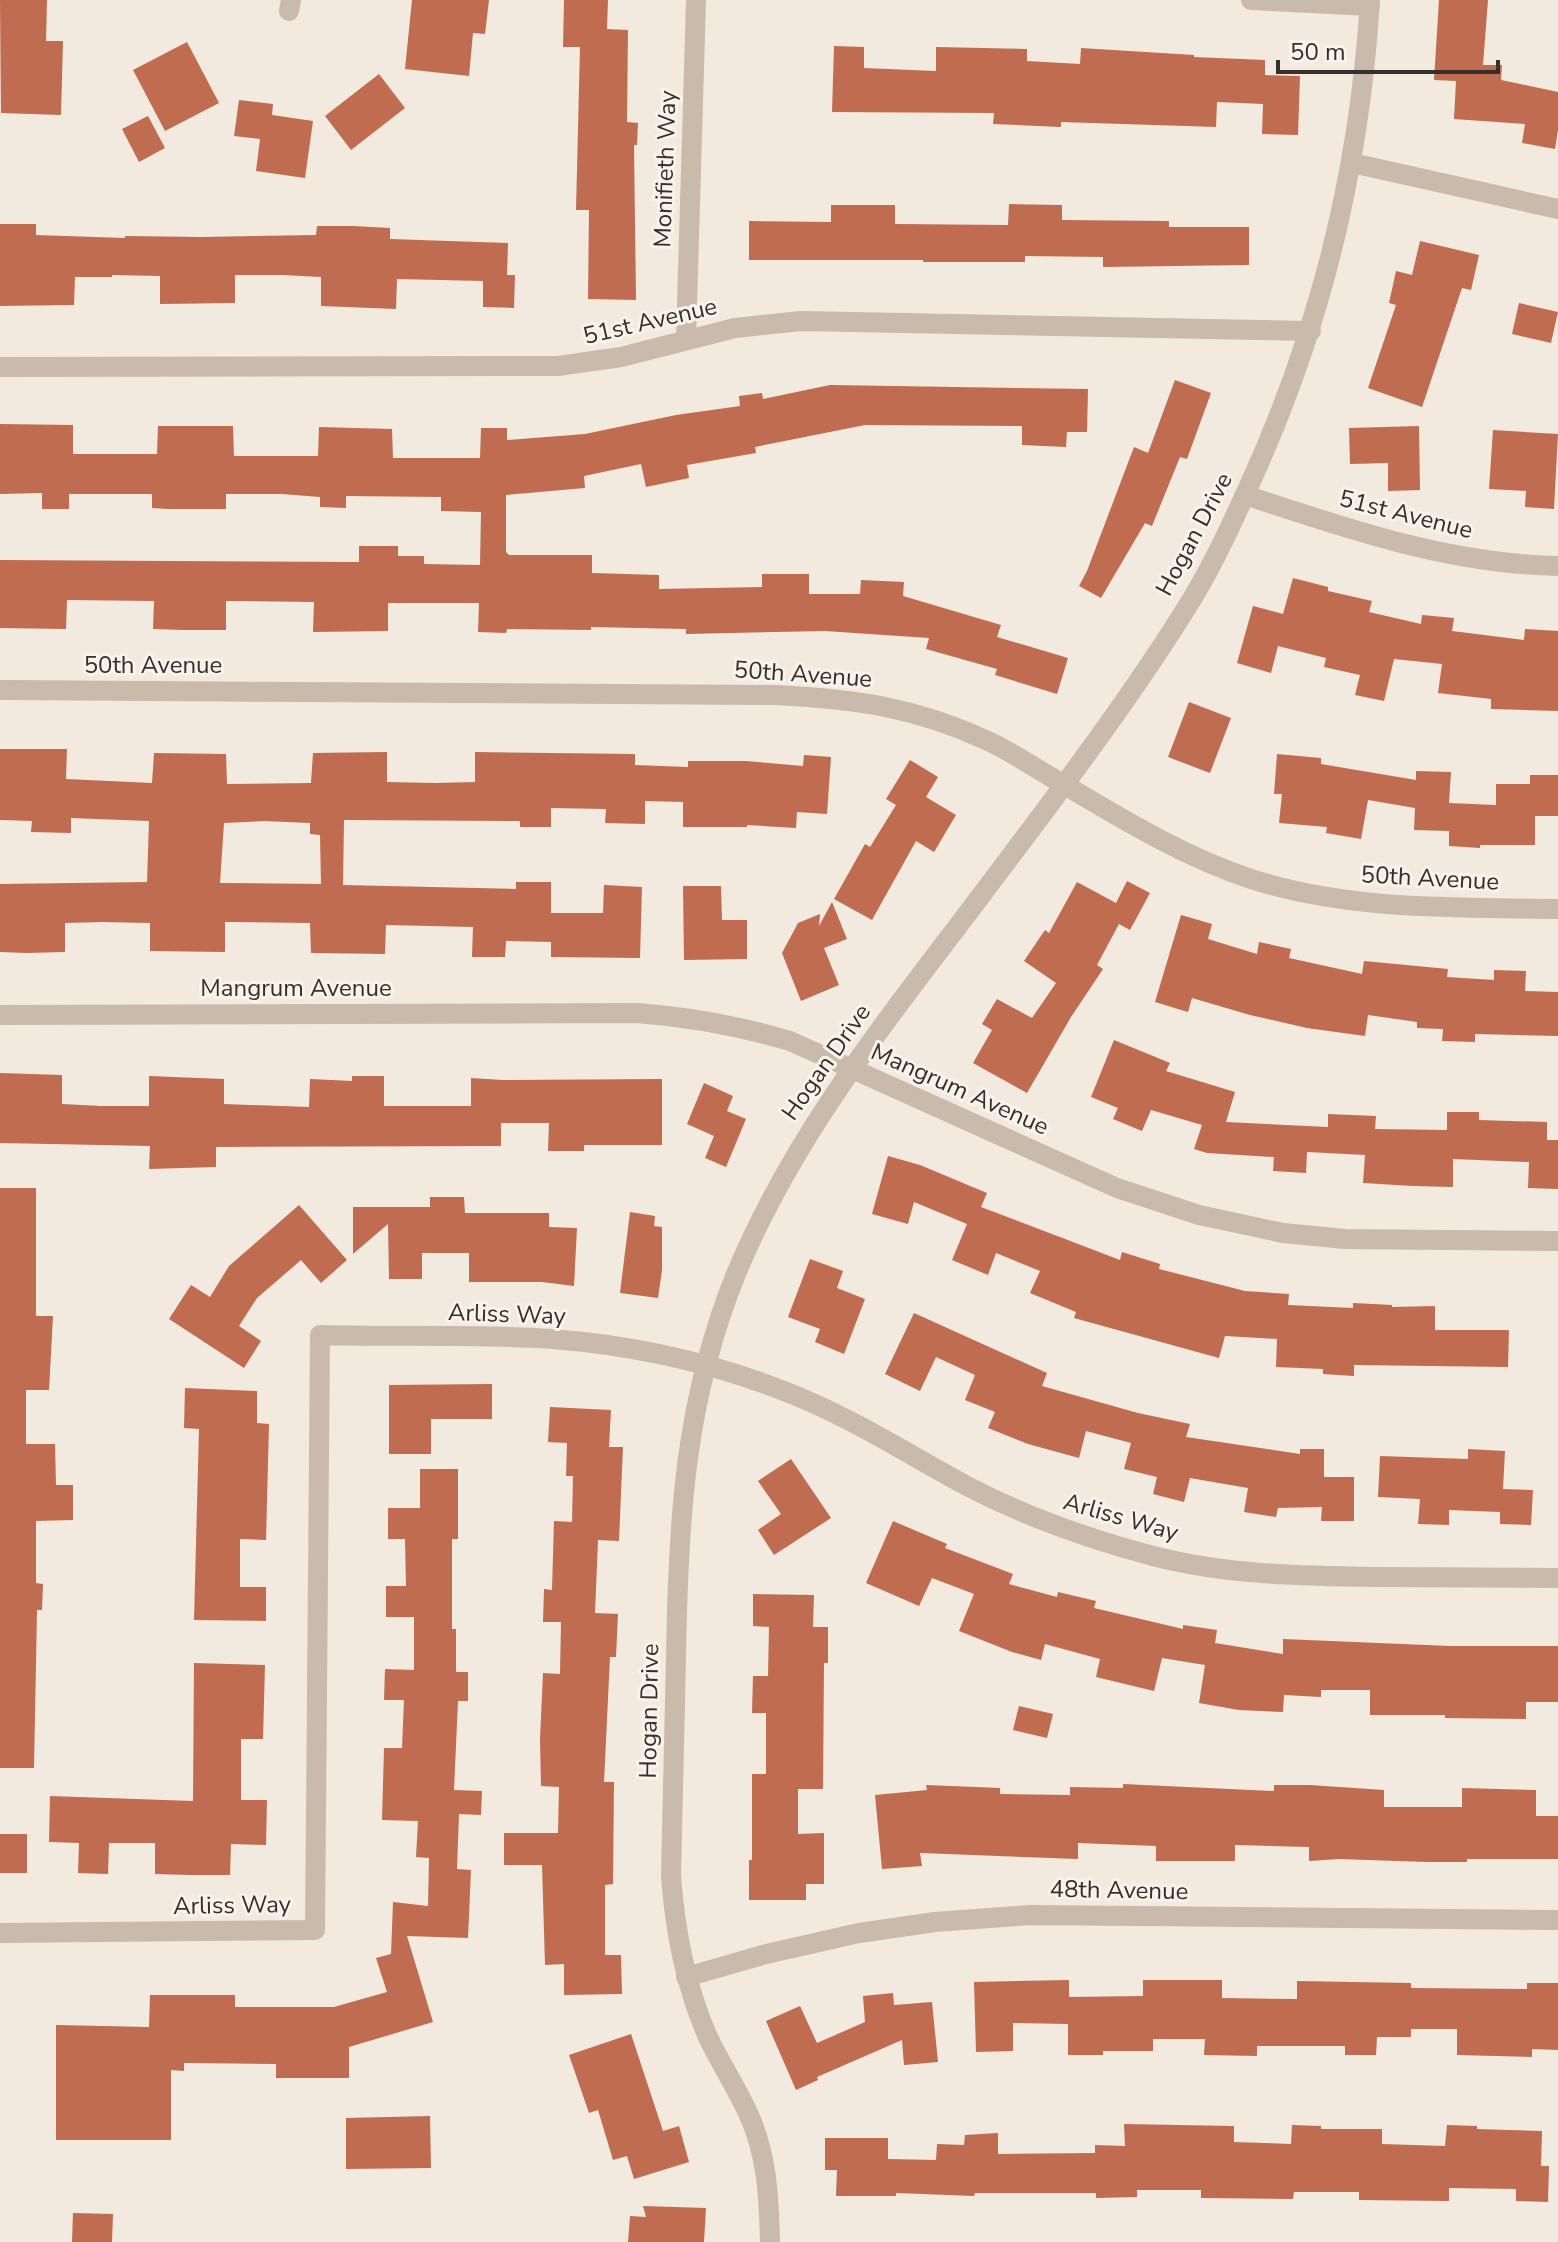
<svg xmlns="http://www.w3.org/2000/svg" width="1558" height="2242" viewBox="0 0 1558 2242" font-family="'Nunito Sans',sans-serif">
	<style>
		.building { fill: #bf6c50; fill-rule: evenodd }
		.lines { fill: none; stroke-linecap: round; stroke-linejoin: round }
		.minor { stroke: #c9baac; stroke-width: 20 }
		.labels { text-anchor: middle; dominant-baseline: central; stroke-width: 6; stroke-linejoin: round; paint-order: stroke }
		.street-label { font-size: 24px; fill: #382f2a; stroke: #f9f3ec }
	</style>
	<rect width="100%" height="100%" fill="#f2e9df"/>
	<g class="building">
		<path d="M0,0H47L46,41H63L61,115L1,113Z"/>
		<path d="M412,0H489L485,34L473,33L469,76L405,69Z"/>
		<path d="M564,0H608L607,29L628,30L627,122L638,123L637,145H634L636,300L588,299L589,210H576L580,47H563Z"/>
		<path d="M1439,0H1488L1483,65H1502L1501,80L1558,92V130L1555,149L1522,143L1525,124L1454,119L1456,81L1434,80Z"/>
		<path d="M187,42L219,103L165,131L133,70Z"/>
		<path d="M834,46L864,47V68L936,71V47L1027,49V61L1080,64L1081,48L1194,55V57L1265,60V75L1300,76L1298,135L1262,134L1263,104L1217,102L1216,127L1061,122V127L993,124L994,113L832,112Z"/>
		<path d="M379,74L405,108L351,150L325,116Z"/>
		<path d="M239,100L273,104L272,115L313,121L305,178L256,171L260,139L234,136Z"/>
		<path d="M148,116L165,148L139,162L122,129Z"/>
		<path d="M1009,204L1062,205V220L1169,221V227H1249V265L1103,267V257L1025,256V262H923V260H749V221L831,222V205H895V224L1008,225Z"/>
		<path d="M0,224H36V235L125,238V236L202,237L316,235L317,226H353L390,228V239L508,243L507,275H515L514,308L483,307V281L397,279L396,309L321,306V277L283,275H235V303L160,304V276L112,275V277H75L74,305L0,306Z"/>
		<path d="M1420,241L1479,255L1471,290L1462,288L1422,407L1368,388L1396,305L1389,303L1396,271L1412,275Z"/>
		<path d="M1519,303L1558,312L1551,343L1512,334Z"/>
		<path d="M1175,380L1211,393L1187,459L1180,457L1152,526L1145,523L1101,598L1079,586L1087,571L1134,447L1148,453Z"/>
		<path d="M830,385L1088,389L1087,432H1067L1066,447L1022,445V426L865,425L755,447L756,453L687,465L689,478L646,487L641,464L584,476L585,488L506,495V552L509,555H592V573L659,575V589L762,587V574H809V594H860L861,580L904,582L903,596L1001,625L997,637L1068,658L1057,694L995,675L997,669L926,649L929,638L825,631L686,634V629L591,627V630L507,629L506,633L478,632L479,603H388V631L313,632L314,602L226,601V630H184L153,629L154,601L67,600L66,629L0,628V560L359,562V546H398V556H424V564L480,565L481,512L441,511V497L346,496V508L320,507V497L282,494H226V509H168L152,508V494H69V509H42V493L0,494V424L73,425V454H157L158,426H233L234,456H318L319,427L392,429L393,458H480L481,428H507V440L585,434L676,415L740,406L739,396L762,393L763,399Z"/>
		<path d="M1419,426L1420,490L1388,491V463L1350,464L1349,428Z"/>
		<path d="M1493,430L1558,434L1554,509L1525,507L1526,491L1489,489Z"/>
		<path d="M1293,578L1328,587V591L1372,601L1369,612L1421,624L1422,615L1454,618L1452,631L1524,640L1525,629L1558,631V711L1491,709V699L1438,693L1442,664L1394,659L1384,701L1355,695L1360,675L1324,667L1326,658L1278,646L1271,673L1237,663L1253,606L1283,614Z"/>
		<path d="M1189,702L1231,718L1210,773L1168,757Z"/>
		<path d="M0,749H67L66,779L152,783L154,753L226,754L227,784L311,783L313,753L387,752V782L436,783L475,782V752L635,754V765L688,767V761H746L803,766L804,755L831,757L827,814L797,812L796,828L747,825V827H683V802L645,801V824L605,823L606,809L551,808V827H520V821L344,820L343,885L516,889V882H551V913H603L604,885L642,887L640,958L551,957V942L506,941L505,957H472L473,927L386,925L385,954L311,953L310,923L225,922V952L150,951V923L102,922L65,923V952L26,953L0,952V884L147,882L149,821L71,818V833L31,832L32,821L0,820ZM264,821L310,823V834L320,835L321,884L220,883L224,823Z"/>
		<path d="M1277,754L1321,758V764L1416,780V771L1451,772L1449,803L1496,805V784H1530V775H1558V816H1535V845H1480V848L1449,846V831L1414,830L1415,808L1368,800L1361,839L1326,833L1327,827L1279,823L1282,794H1274Z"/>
		<path d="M910,760L938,777L926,797L956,815L934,852L916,841L872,920L834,899L865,844L870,847L896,805L886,799Z"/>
		<path d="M1127,881L1150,893L1130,930L1119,924L1097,965L1103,969L1071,1017L1027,1093L973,1063L992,1030L982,1024L997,999L1032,1018L1056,983L1024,961L1045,930L1049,933L1077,882L1116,903Z"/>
		<path d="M683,886H721L722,920H747V959L684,960Z"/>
		<path d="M832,902L847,939L824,948L839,985L801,1001L782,953L798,923L820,914L819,926Z"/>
		<path d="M1181,915L1212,924L1208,939L1257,954L1259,942L1291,949L1289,958L1362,974L1364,961L1448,969L1447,977L1494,980V970L1526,971L1525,991L1558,992V1036L1475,1034V1042L1442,1041L1443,1029L1417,1028V1022L1368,1015L1365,1036L1307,1028L1250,1015L1192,998L1188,1012L1155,1002Z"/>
		<path d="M1114,1040L1170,1063L1166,1071L1235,1092L1226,1122L1328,1127V1114L1376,1116L1375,1129L1447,1130V1112H1479V1120L1547,1122V1140H1558V1189L1528,1188L1529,1162L1453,1159V1187L1413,1186L1363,1183L1365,1155L1307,1152L1306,1173L1273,1171L1274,1157L1207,1153L1194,1149L1202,1125L1151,1110L1142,1131L1113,1119L1118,1108L1091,1097Z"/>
		<path d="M0,1073L62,1075V1104L101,1106H149V1076L224,1079V1104L309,1107L310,1079L352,1081V1076H384V1106H471V1078L502,1080L662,1079V1145H584V1151H548L549,1123H501V1146L216,1147V1167L149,1169L150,1146L0,1143Z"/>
		<path d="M704,1083L733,1096L727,1111L746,1119L726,1167L705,1158L714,1136L687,1124Z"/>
		<path d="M888,1156L920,1165L987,1193L981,1207L1120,1260L1122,1252L1160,1264L1159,1269L1245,1291L1289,1294L1288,1305L1353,1308V1303L1392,1305V1307L1435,1306V1330H1509L1508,1367L1354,1365V1376L1323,1374V1369L1276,1367L1277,1339L1225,1336L1219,1358L1074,1318L1076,1312L1030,1293L1040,1271L996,1253L988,1275L952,1260L967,1224L914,1202L908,1224L872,1214Z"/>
		<path d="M0,1188H36V1316H53L49,1390H26V1444H55L56,1485H73V1520L36,1521V1583L43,1584L42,1610H37L34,1768H0Z"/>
		<path d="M430,1197H464L465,1213H549V1227L577,1228L574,1286L542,1282H469V1253H422V1279H389L388,1224L353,1254V1207H430Z"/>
		<path d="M299,1205L347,1260L321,1283L301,1260L257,1298L239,1326L261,1341L244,1368L169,1319L191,1285L210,1297L229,1266Z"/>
		<path d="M630,1212L655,1216L654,1226L662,1227V1270L658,1298L620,1293Z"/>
		<path d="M810,1259L843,1271L837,1288L865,1299L844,1354L815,1342L820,1329L788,1317Z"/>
		<path d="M914,1313L1047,1373L1042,1386L1138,1413L1190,1424L1186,1437L1300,1454V1449H1324V1477H1354V1521H1321L1322,1507L1278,1508L1276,1517L1244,1512L1248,1488L1190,1478L1184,1502L1153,1494L1157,1477L1124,1469L1131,1443L1086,1431L1079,1458L1028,1444L988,1428L995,1412L965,1400L975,1375L936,1357L920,1391L885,1374Z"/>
		<path d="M492,1384V1419H431V1454H389V1385Z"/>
		<path d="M185,1388L257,1391V1423L269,1424L266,1540L240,1539V1587H266V1621L194,1620L199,1429L184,1428Z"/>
		<path d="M550,1407L611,1410L609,1447H623L619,1541L598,1540L595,1613L618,1614L616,1657H610L604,1782H614L613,1884L605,1885V1955H621L622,1994L564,1995V1964L545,1965L542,1865H504V1833H558L559,1787L541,1786L540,1739L543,1673L560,1674L561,1622H543L544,1589L552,1590L554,1521L572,1522L573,1476H566L567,1443L548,1442Z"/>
		<path d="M1468,1449L1505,1451L1503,1489L1533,1490L1531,1525L1500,1524V1512L1449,1510V1525L1418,1524L1420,1499L1378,1497L1380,1456L1468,1459Z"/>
		<path d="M791,1459L831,1518L774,1555L758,1530L781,1514L758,1481Z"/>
		<path d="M420,1469H458V1539H452V1629H456V1672H468V1701H458L454,1790L482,1791L481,1815L459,1814L457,1869L471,1870L468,1938L407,1936L433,2022L349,2047V2078H276V2064L184,2063V2071L171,2070V2140H56V2025L149,2027L150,1995H235V2007H334L387,1992L376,1958L391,1954L393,1902L428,1906L429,1858L416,1857L418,1821L382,1820L384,1748H402L404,1700H384L385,1669L414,1670V1617H386V1586H406L405,1539H388V1508H420Z"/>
		<path d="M893,1521L947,1544L945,1548L1013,1574L1009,1584L1057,1597L1058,1592L1096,1601L1094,1608L1183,1629V1625L1217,1630L1215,1643L1283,1654V1639L1450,1646H1558V1702H1526V1719L1445,1718V1715H1370V1690H1321V1697L1284,1695L1283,1712L1239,1710L1199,1703L1205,1665L1162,1658L1154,1691L1096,1677L1100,1659L1045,1644L1041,1660L1012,1652L959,1631L974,1594L932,1578L919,1606L866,1583Z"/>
		<path d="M753,1594L814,1595L813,1627H828V1663H824L823,1789H798V1834L824,1833V1884H806V1900H749V1860H752V1774H766V1713H752L753,1676H768L769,1627L753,1626Z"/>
		<path d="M194,1663L265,1665L263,1739H241V1800H267L266,1845L231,1844L230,1875H190L155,1874V1843H109L108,1874L78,1873L79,1843L49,1842L50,1796L193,1801Z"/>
		<path d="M1019,1706L1053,1714L1047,1738L1013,1730Z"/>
		<path d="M1123,1784L1274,1791V1785H1310L1384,1790V1807H1462V1788L1536,1790V1816H1558V1859H1467V1862H1427L1339,1859L1309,1861V1847L1235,1845V1861H1156V1846L1078,1843V1859L920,1853L922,1866L882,1869L875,1795L927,1790L926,1785L1000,1788V1794L1070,1795V1787L1123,1788Z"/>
		<rect x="0" y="1834" width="27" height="39"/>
		<path d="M1069,1980V1997L1143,1996V1980H1222V1998L1297,1999V1981L1411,1983V1988L1527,1989V1983H1558V2050L1532,2049V2057L1457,2055V2029H1411V2037H1377L1376,2055H1345V2046H1257V2056L1204,2055L1205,2039H1153V2051H1103V2055H1068V2024L1013,2023V2051L976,2052L974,1982Z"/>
		<path d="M893,1993L894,2005L932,2002L938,2062L904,2065L902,2040L817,2077L818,2080L796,2090L766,2021L800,2006L817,2043L865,2022L863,1996Z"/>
		<path d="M631,2034L663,2131L679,2126L689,2162L634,2179L627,2156L613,2160L598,2110L589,2113L569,2055Z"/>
		<path d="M430,2116L431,2168L346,2169V2118Z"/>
		<path d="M1124,2124L1234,2126V2142L1291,2144L1292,2125L1321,2126V2129H1382V2144L1445,2146L1447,2125L1477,2126V2129L1542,2131L1541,2166H1549L1548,2202L1516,2201V2189L1449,2188V2201L1359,2200V2192H1294L1293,2199L1201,2198V2190H1137V2197L1096,2198V2193H975L974,2196L896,2193V2196H836L837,2170H825V2138H888V2159L936,2160L937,2144L964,2145L965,2135L998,2133V2154L1095,2153V2145L1125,2146Z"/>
		<path d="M643,2206L706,2208L704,2242H628L630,2216L646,2217Z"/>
		<path d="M73,2213L113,2214L112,2242H72Z"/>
	</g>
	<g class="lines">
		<g class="minor">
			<path d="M1251,0L1370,6"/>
			<path d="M289,11L291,0"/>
			<path d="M1352,163L1558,209"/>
			<path d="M686,339L696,0"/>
			<path d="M0,367L558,366L621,357L735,328L801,321L1311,331"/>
			<path d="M1245,495C1347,529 1450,564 1558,566"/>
			<path d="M0,690L776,695C855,699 915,707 988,741C1010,751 1030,765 1051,777C1116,815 1179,855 1251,879C1350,911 1455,907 1558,909"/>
			<path d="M0,1015L637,1013C690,1017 739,1026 790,1041L1117,1188L1199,1215L1283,1233L1345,1239L1558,1241"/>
			<path d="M0,1933L315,1930L320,1335C397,1337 475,1334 552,1339C630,1345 710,1362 784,1391C849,1416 906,1453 967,1486C1026,1517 1089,1539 1153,1556C1227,1575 1302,1576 1377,1577C1438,1577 1498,1578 1558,1578"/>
			<path d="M686,1977L766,1954L859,1933L935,1922L1030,1915L1558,1920"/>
			<path d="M770,2242C769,2197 767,2152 747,2111C735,2085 719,2061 707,2035C685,1984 675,1931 671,1876C673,1803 674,1731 676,1659C678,1523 684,1402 736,1274C796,1129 896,1009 989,885C1059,792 1131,698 1192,599C1215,561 1234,519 1252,479C1321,327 1360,166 1370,0"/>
		</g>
	</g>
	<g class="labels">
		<g class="street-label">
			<text transform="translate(665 169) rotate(-88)">Monifieth Way</text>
			<text transform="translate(650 321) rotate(-13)">51st Avenue</text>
			<text transform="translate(1406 514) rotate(14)">51st Avenue</text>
			<text transform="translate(1194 534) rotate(-62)">Hogan Drive</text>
			<text x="153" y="665">50th Avenue</text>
			<text transform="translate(803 674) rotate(4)">50th Avenue</text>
			<text transform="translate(1430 878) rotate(3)">50th Avenue</text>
			<text x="296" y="988">Mangrum Avenue</text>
			<text transform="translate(826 1062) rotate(-55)">Hogan Drive</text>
			<text transform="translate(960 1089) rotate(24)">Mangrum Avenue</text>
			<text transform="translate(507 1314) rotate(2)">Arliss Way</text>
			<text transform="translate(1121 1517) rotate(16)">Arliss Way</text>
			<text transform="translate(649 1711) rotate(-89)">Hogan Drive</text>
			<text transform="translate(1119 1890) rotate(1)">48th Avenue</text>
			<text transform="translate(232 1905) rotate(-1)">Arliss Way</text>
		</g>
	</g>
	<path d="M1278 60v12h220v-12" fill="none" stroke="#382f2a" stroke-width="4"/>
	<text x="1290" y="60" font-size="24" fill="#382f2a" stroke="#f9f3ec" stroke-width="6" paint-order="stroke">50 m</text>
</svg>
